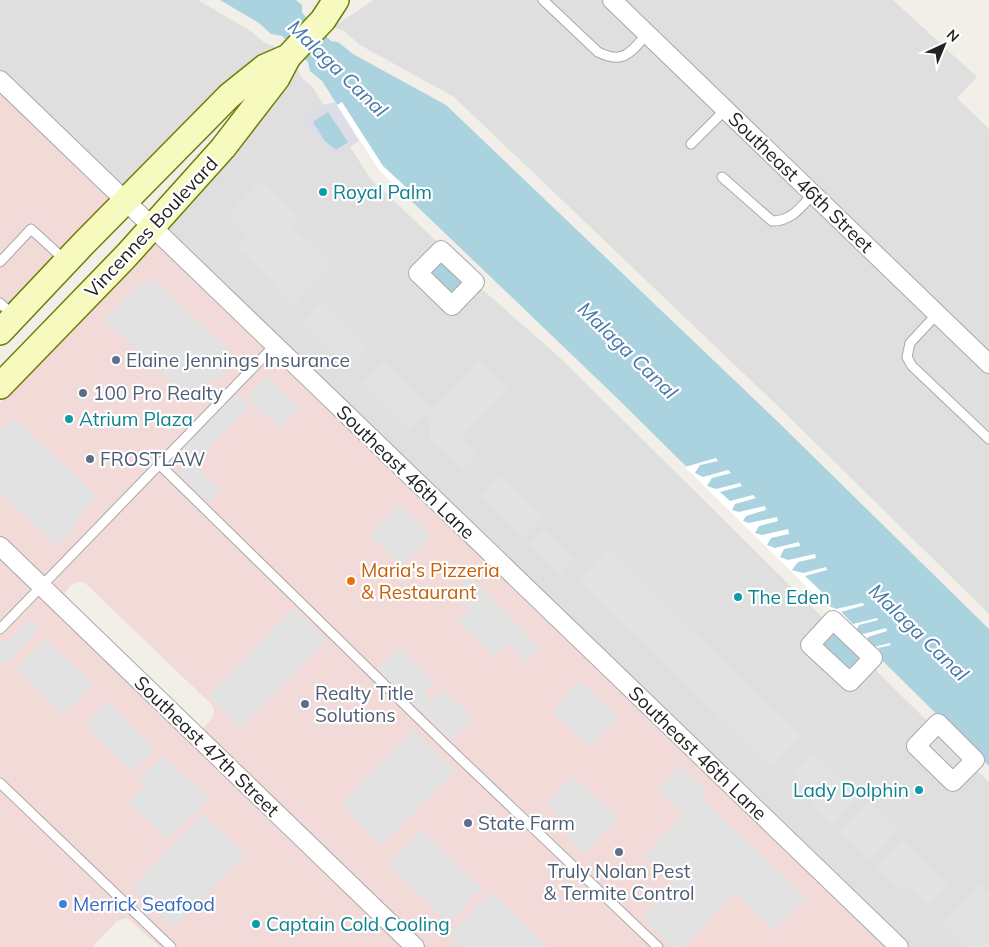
<svg xmlns="http://www.w3.org/2000/svg" width="989" height="947" viewBox="0 0 989 947" font-family="Mulish,sans-serif">
	<style>
		.residential { fill: #e0dfdf }
		.commercial { fill: #f2dad9; fill-rule: evenodd }
		.parking { fill: #e2e2e2 }
		.plaza { fill: #dddde8 }
		.water { fill: #aad3df }
		.pier { fill: #fff }
		.lines { fill: none; stroke-linecap: round; stroke-linejoin: round }
		.lane-casing { stroke: #a9a9a9; stroke-width: 11 }
		.street-casing { stroke: #a9a9a9; stroke-width: 20 }
		.secondary-casing { stroke: #707d05; stroke-width: 28 }
		.lane { stroke: #fff; stroke-width: 9 }
		.street { stroke: #fff; stroke-width: 18 }
		.secondary { stroke: #f7fabf; stroke-width: 25 }
		.culture-dot { fill: #0f9aa8; stroke: #fff; stroke-width: 2 }
		.service-dot { fill: #5c6f8a; stroke: #fff; stroke-width: 2 }
		.food-dot { fill: #e8710a; stroke: #fff; stroke-width: 2 }
		.shop-dot { fill: #3f7fe0; stroke: #fff; stroke-width: 2 }
		.labels { text-anchor: middle; dominant-baseline: central; stroke-width: 4.5; stroke-linejoin: round; paint-order: stroke }
		.street-label { font-size: 19px; fill: #222; stroke: #fff }
		.culture-label { font-size: 19px; fill: #0d838f; stroke: #fff; text-anchor: start }
		.service-label { font-size: 19px; fill: #4e5e75; stroke: #fff; text-anchor: start }
		.food-label { font-size: 19px; fill: #c56008; stroke: #fff; text-anchor: start }
		.shop-label { font-size: 19px; fill: #366cbe; stroke: #fff; text-anchor: start }
		.water-label { font-size: 20px; font-style: italic; fill: #4a7aab; stroke: #fff }
	</style>
	<rect width="100%" height="100%" fill="#f2efe9"/>
	<g class="residential">
		<path d="M0,0H198L252,32L264,42L277,48L258,58L113,197L0,88Z"/>
		<path d="M374,0H893L977,77L957,98L989,129V614L784,412L454,97L360,45L344,31L333,27Z"/>
		<path d="M296,66L301,77L313,88L370,178L450,254L468,277L558,356L989,782V947H890L157,239Z"/>
	</g>
	<g class="commercial">
		<path d="M0,88L113,197L0,314Z"/>
		<path d="M157,239L890,947H160L127,918L117,921L92,947H0V403ZM80,581L86,584L212,705L214,711L213,717L202,730L61,598L71,585Z"/>
	</g>
	<g class="parking">
		<path d="M261,181L299,217L291,225L332,264L293,305L275,288L277,285L237,248L248,236L227,216Z"/>
		<path d="M150,280L156,281L239,360L222,377L205,382L188,399L105,320L137,287Z"/>
		<path d="M321,302L368,347L347,368L301,323Z"/>
		<path d="M479,360L509,389L461,438L477,455L463,471L430,439L429,421L426,414Z"/>
		<path d="M383,361L431,408L409,430L362,383Z"/>
		<path d="M266,376L299,408L279,428L246,397Z"/>
		<path d="M236,393L250,406L198,460L184,447Z"/>
		<path d="M14,417L97,497L79,514L74,529L58,547L0,492V431Z"/>
		<path d="M189,459L221,490L209,503L177,472Z"/>
		<path d="M500,475L543,517L523,538L480,496Z"/>
		<path d="M399,505L431,536L402,566L369,535Z"/>
		<path d="M544,529L574,559L560,574L530,544Z"/>
		<path d="M608,549L801,736L771,767L578,580Z"/>
		<path d="M471,577L540,647L526,662L508,644L495,657L458,621L470,608L455,594Z"/>
		<path d="M293,608L326,640L240,728L208,697Z"/>
		<path d="M30,619L40,629L7,663L4,660L0,664V642L9,640Z"/>
		<path d="M45,639L93,685L63,715L16,669Z"/>
		<path d="M399,647L435,682L424,694L431,701L443,689L473,718L451,740L378,669Z"/>
		<path d="M580,681L618,717L589,747L552,711Z"/>
		<path d="M108,701L154,749L132,771L85,725Z"/>
		<path d="M414,730L455,771L382,845L341,805Z"/>
		<path d="M812,753L859,797L832,825L816,810L812,794L792,774Z"/>
		<path d="M162,756L210,797L167,840L128,802L145,785L139,779Z"/>
		<path d="M681,765L707,790L701,797L806,898L774,931L735,893L684,947H672L642,917L674,884L644,855L683,815L657,789Z"/>
		<path d="M573,776L618,819L584,854L567,837L564,821L546,803Z"/>
		<path d="M869,801L899,829L869,861L839,832Z"/>
		<path d="M203,814L245,854L174,928L132,887Z"/>
		<path d="M421,830L482,889L449,923L388,865Z"/>
		<path d="M903,839L949,885L928,906L911,889L894,886L875,867Z"/>
		<path d="M979,884L989,893V947H966L942,923Z"/>
		<path d="M491,892L548,947H462L449,935Z"/>
	</g>
	<path class="plaza" d="M335,102L359,141L336,156L307,127L308,125L303,118L323,105Z"/>
	<g class="water">
		<path d="M220,0H296L302,5V13L331,41L338,42L353,54L446,105L776,420L989,629V766L619,400L378,169L322,81L310,71L308,62L282,36L271,34L259,23Z"/>
		<path d="M328,112L348,142L336,150L324,140L313,122Z"/>
		<path d="M442,260L466,284L453,298L428,274Z"/>
		<path d="M835,633L859,657L853,668L849,667L847,670L822,646L825,643L823,640Z"/>
	</g>
	<g class="pier">
		<path d="M342,102L383,166L409,190L404,195L378,169L337,105Z"/>
		<path d="M716,458L718,461L700,465L695,473L703,477L728,470L731,473L712,478L707,486L716,489L740,483L742,486L720,492L730,501L753,495L756,498L735,504L732,510L739,512L765,506L766,510L746,516L743,521L749,523L777,517L778,521L759,526L755,533L762,535L788,529L789,534L771,538L767,545L775,548L799,542L800,546L784,549L780,557L788,560L815,554L816,558L798,562L792,570L803,573L826,567L827,570L805,576L830,600L829,606L836,609L862,603L865,605L841,612L853,624L877,618L878,620L859,625L855,632L863,634L886,628L887,631L868,637L866,644L870,648L890,643L891,645L878,648L880,651L876,655L685,467Z"/>
	</g>
	<g class="lines">
		<g class="lane-casing">
			<g id="lane">
				<path d="M543,0L598,52C624,65 631,52 647,34"/>
				<path d="M691,144L726,109"/>
				<path d="M722,177L772,221C792,221 801,207 813,194"/>
				<path d="M0,262L31,229L66,261"/>
				<path d="M0,303L14,316"/>
				<path d="M937,314L910,343L907,357L912,366L989,439"/>
				<path d="M159,464L443,742L658,947"/>
				<path d="M0,629L275,345"/>
				<path d="M0,783L171,947"/>
			</g>
		</g>
		<g class="street-casing">
			<g id="street">
				<path d="M612,0L989,364"/>
				<path d="M0,80L899,947"/>
				<path d="M441,250L475,282L452,306L418,273Z"/>
				<path d="M0,546L415,947"/>
				<path d="M833,620L873,658L850,682L810,645Z"/>
				<path d="M938,723L975,760L953,782L916,746Z"/>
			</g>
		</g>
		<g class="secondary-casing">
			<g id="secondary">
				<path d="M0,332L83,244L229,96L265,67L288,57"/>
				<path d="M0,386L126,256L223,148L277,78L288,57L323,20L336,0"/>
			</g>
		</g>
		<use href="#lane" class="lane"/>
		<use href="#street" class="street"/>
		<use href="#secondary" class="secondary"/>
	</g>
	<g class="culture-dot">
		<circle cx="323" cy="192" r="5"/>
		<circle cx="69" cy="419" r="5"/>
		<circle cx="738" cy="597" r="5"/>
		<circle cx="919" cy="790" r="5"/>
		<circle cx="256" cy="924" r="5"/>
	</g>
	<g class="service-dot">
		<circle cx="116" cy="360" r="5"/>
		<circle cx="83" cy="393" r="5"/>
		<circle cx="90" cy="459" r="5"/>
		<circle cx="305" cy="704" r="5"/>
		<circle cx="468" cy="823" r="5"/>
		<circle cx="619" cy="852" r="5"/>
	</g>
	<circle class="food-dot" cx="351" cy="581" r="5"/>
	<circle class="shop-dot" cx="63" cy="904" r="5"/>
	<g class="labels">
		<g class="street-label">
			<text transform="translate(801 182) rotate(44)">Southeast 46th Street</text>
			<text transform="translate(151 227) rotate(-47)">Vincennes Boulevard</text>
			<text transform="translate(406 472) rotate(44)">Southeast 46th Lane</text>
			<text transform="translate(207 746) rotate(44)">Southeast 47th Street</text>
			<text transform="translate(698 753) rotate(44)">Southeast 46th Lane</text>
		</g>
		<g class="culture-label">
			<text x="333" y="192">Royal Palm</text>
			<text x="79" y="419">Atrium Plaza</text>
			<text x="748" y="597">The Eden</text>
			<text x="909" y="790" text-anchor="end">Lady Dolphin</text>
			<text x="266" y="924">Captain Cold Cooling</text>
		</g>
		<g class="service-label">
			<text x="126" y="360">Elaine Jennings Insurance</text>
			<text x="93" y="393">100 Pro Realty</text>
			<text x="100" y="459">FROSTLAW</text>
			<text x="315" y="693">Realty Title<tspan x="315" dy="22">Solutions</tspan></text>
			<text x="478" y="823">State Farm</text>
			<text x="619" y="871" text-anchor="middle">Truly Nolan Pest<tspan x="619" dy="22">&amp; Termite Control</tspan></text>
		</g>
		<g class="food-label">
			<text x="361" y="570">Maria's Pizzeria<tspan x="361" dy="22">&amp; Restaurant</tspan></text>
		</g>
		<g class="shop-label">
			<text x="73" y="904">Merrick Seafood</text>
		</g>
		<g class="water-label">
			<text transform="translate(338 68) rotate(44)">Malaga Canal</text>
			<text transform="translate(628 350) rotate(44)">Malaga Canal</text>
			<text transform="translate(919 632) rotate(44)">Malaga Canal</text>
		</g>
	</g>
	<g transform="translate(944 45) rotate(44)" stroke="#ffffff" stroke-width="4" paint-order="stroke">
	<path d="M0-4L9 19L0 12L-9 19Z" fill="#222222"/>
	<text y="-8" font-size="14" font-weight="bold" text-anchor="middle" fill="#222222">N</text>
	</g>
</svg>
